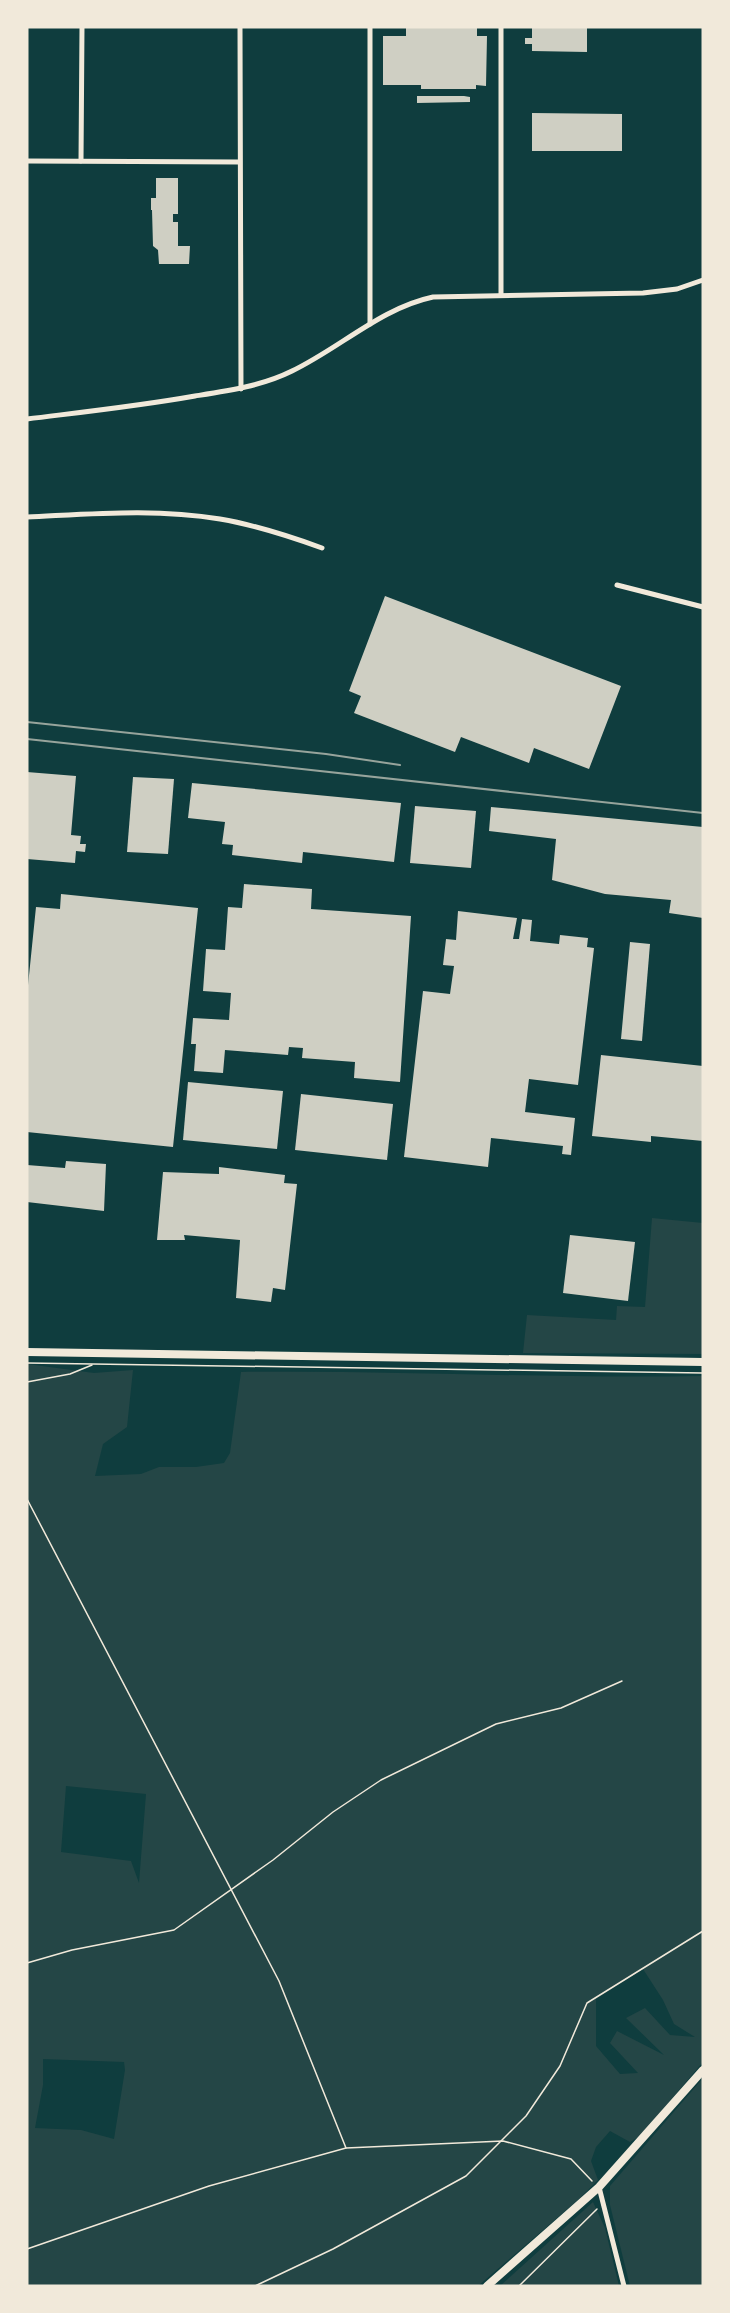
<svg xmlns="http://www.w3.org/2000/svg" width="730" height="2313" viewBox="0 0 730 2313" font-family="'IBM Plex Serif',serif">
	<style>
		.green { fill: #244646; fill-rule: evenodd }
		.building { fill: #cfcfc3 }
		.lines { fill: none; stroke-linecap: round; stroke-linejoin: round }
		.path { stroke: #f1e9da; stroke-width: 1.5 }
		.minor { stroke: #f1e9da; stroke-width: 5 }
		.secondary { stroke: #f1e9da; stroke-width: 8 }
		.primary { stroke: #f1e9da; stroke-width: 8 }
		.rail { stroke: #97a49c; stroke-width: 2 }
	</style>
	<rect width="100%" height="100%" fill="#0f3d3e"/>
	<g class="green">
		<path d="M652,1218L703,1223V1354L523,1353L527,1315L616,1320L617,1306L645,1307Z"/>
		<path d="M27,1364L94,1373L133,1370L127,1427L103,1444L95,1476L141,1474L159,1467H196L224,1463L230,1453L241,1372C395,1370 549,1379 703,1376V2062L640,2136L630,2142L610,2131L596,2147L591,2161L598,2180L579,2199L478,2286H27ZM66,1786L146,1794L139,1883L131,1861L61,1852ZM643,1969L663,2000L674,2024L695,2037L670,2035L645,2008L626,2018L664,2055L617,2031L610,2043L638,2073L620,2074L596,2046V1999ZM43,2059L124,2062L125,2070L114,2139L81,2130L35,2128L43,2085Z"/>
		<path d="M703,2078V2286H630L610,2205V2186Z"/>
		<path d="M593,2202L605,2228L619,2286H500Z"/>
	</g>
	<g class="building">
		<path d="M406,27H477V36H487L486,86L476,85V89H421V85H383V36H406Z"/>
		<path d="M532,27H587V52L532,51V44H525V38H532Z"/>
		<path d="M417,96H464L470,97V102L417,103Z"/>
		<path d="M532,113L622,114V151H532Z"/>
		<path d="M156,178H178V214H173V222H178V246H190L189,264H159L158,250L153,246L152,210H151V198H156Z"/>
		<path d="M385,596L621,686L589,769L534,748L529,763L461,737L455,752L354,713L361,696L349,691Z"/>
		<path d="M27,772L76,776L71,835L81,836L80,844H86L85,852L76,851L75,863L27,859Z"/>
		<path d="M133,777L174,779L168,854L127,852Z"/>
		<path d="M192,783L401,803L394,862L303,852L302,863L232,855L233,845L222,844L225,822L188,818Z"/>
		<path d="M415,806L476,811L471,868L410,863Z"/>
		<path d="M491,807L703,827V918L669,913L671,900L605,894L552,880L556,839L489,831Z"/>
		<path d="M244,884L312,889L311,909L411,916L400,1082L354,1078L355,1062L302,1058L303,1048L289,1047L288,1055L225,1050L223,1073L194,1071L196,1044H191L193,1018L229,1020L231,993L203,991L206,949L225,950L228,907L242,908Z"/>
		<path d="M61,894L198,908L173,1147L27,1132V995L36,907L60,909Z"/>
		<path d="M458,911L517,918L513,939H519L522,919L532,920L530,941L559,944L560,935L588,938L587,947L594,948L578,1085L529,1079L525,1112L575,1118L571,1155L562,1154L563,1146L491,1138L488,1167L404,1157L423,991L450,994L454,966L443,965L446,939L456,940Z"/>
		<path d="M630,942L650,944L642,1041L621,1039Z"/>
		<path d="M601,1055L703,1066V1141L651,1136V1142L592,1136Z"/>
		<path d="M188,1082L283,1091L277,1149L183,1140Z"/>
		<path d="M301,1094L393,1104L387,1160L295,1150Z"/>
		<path d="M66,1161L106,1164L104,1211L27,1202V1165L65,1168Z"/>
		<path d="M219,1167L285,1175L284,1183L297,1184L285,1290L273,1288L271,1302L236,1298L240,1240L184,1235L185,1240H157L163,1172L219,1174Z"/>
		<path d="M570,1235L635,1242L628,1301L563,1293Z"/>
	</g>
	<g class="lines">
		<g class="path">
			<path d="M27,1363L703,1373"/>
			<path d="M27,1382L70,1374L92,1365"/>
			<path d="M27,1499L279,1981L346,2148"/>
			<path d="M27,1963L72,1950L174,1930L273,1860L333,1812L381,1780L496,1724L561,1708L622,1681"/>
			<path d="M27,2249L209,2186L346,2148L503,2141L571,2159L592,2181"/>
			<path d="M255,2286L333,2249L466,2176L526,2116L560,2066L587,2003L703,1931"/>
			<path d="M519,2286L597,2209"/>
		</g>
		<g class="minor">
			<path d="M240,27L241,389"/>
			<path d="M370,27V324"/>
			<path d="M27,161L239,162"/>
			<path d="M81,161L82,27"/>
			<path d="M501,295V27"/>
			<path d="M27,419C83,412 139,406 195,396C227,391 262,386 292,371C340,348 381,308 433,297L643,293L677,289L703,280"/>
			<path d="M27,517C91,514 156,508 220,519C255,525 289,536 322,548"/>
			<path d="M617,585L703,607"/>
			<path d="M599,2187L624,2286"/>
		</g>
		<path class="secondary" d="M487,2286L599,2187L703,2070"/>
		<path class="primary" d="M27,1352L703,1362"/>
		<g class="rail">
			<path d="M27,722L326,754L400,765"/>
			<path d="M27,739L703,813"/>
		</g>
	</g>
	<rect width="730" height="2313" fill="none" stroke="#f1e9da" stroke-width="57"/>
</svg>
